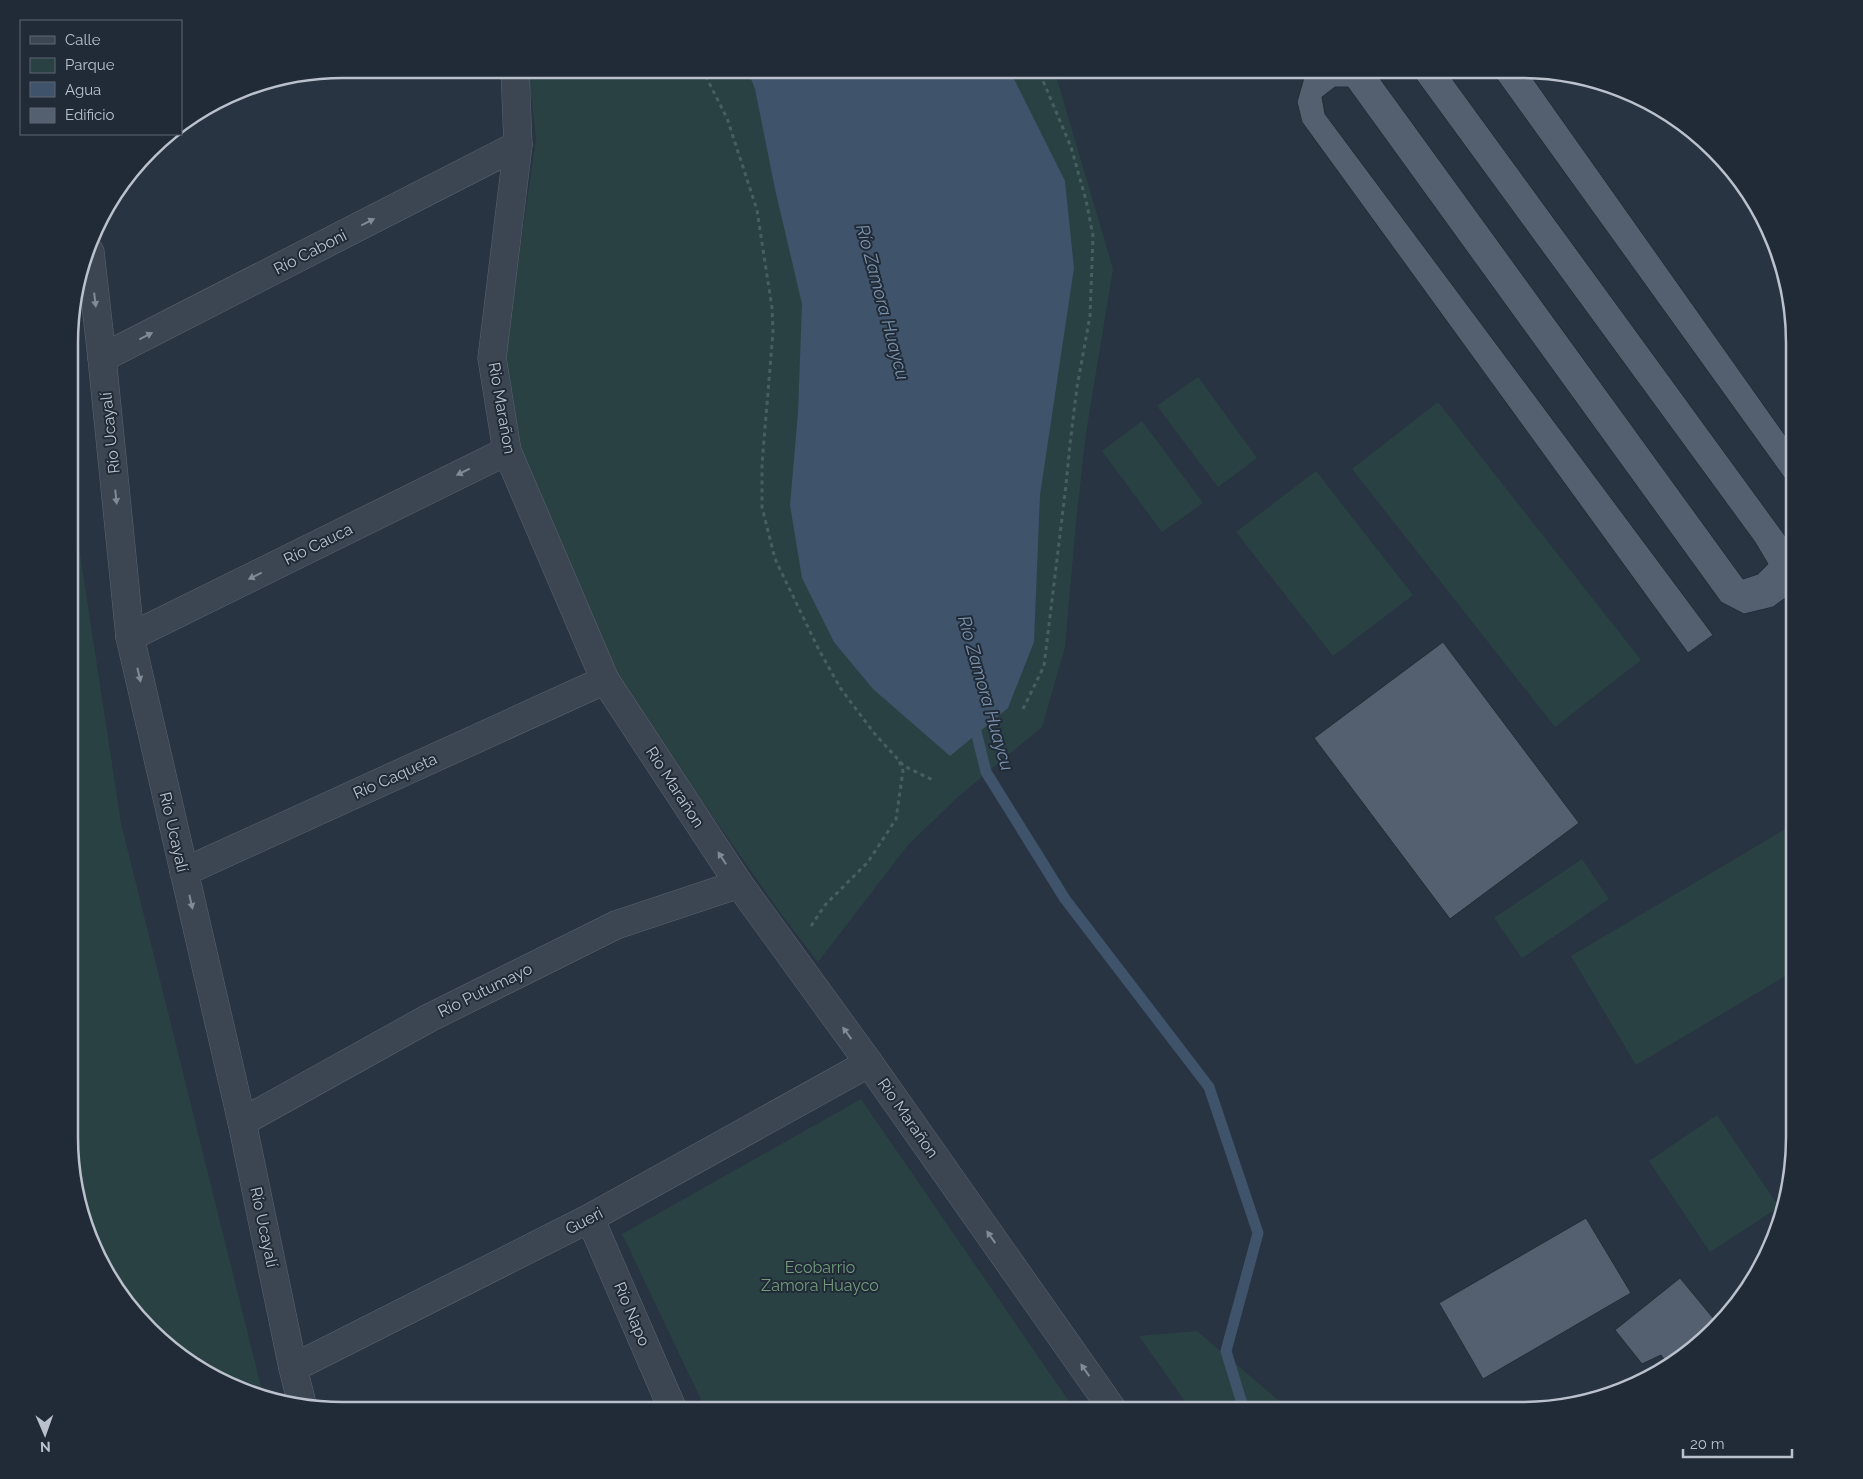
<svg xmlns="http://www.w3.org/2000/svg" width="1863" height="1479" viewBox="0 0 1863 1479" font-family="Raleway,sans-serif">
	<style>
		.green { fill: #2a4143 }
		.water { fill: #3f536a }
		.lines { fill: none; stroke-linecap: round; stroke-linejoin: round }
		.stream { stroke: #3f536a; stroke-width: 11 }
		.building { fill: #545f6f; stroke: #232d39 }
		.minor-casing { stroke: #5b646f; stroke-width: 29 }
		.tertiary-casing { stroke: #5b646f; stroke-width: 29 }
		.path { stroke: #485e60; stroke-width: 3; stroke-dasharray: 4 4; stroke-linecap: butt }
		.minor { stroke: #3c4652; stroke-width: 28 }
		.tertiary { stroke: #3c4652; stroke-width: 28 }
		.oneway { fill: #818a95 }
		.labels { text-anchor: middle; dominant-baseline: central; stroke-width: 4; stroke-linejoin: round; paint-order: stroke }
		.street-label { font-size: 16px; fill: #bac1cc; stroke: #212b37 }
		.park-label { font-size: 16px; fill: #729c7a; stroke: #212b37 }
		.water-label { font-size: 18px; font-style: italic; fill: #7b93ad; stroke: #212b37 }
		.rim { fill: none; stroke: #bac1cc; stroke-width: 2.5 }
	</style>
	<rect width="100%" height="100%" fill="#283442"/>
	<g class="green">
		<path d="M528,69H1054L1113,269L1086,433L1076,522L1065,647L1042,727L959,796L908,845L818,962L781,914L612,672L523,500L505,357L536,138Z"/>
		<path d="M1198,377L1257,458L1218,487L1157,406Z"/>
		<path d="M1438,402L1641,660L1555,727L1352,469Z"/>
		<path d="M1142,421L1203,503L1162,532L1102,451Z"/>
		<path d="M1316,471L1413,595L1333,656L1236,532Z"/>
		<path d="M71,495L121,823L263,1395L237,1389L162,1342L97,1257L69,1155Z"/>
		<path d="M1794,824V971L1636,1065L1571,956Z"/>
		<path d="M1582,859L1609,899L1522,958L1494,918Z"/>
		<path d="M861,1099L1075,1410H706L622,1234Z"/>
		<path d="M1717,1115L1779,1207L1710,1252L1649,1161Z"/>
		<path d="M1197,1331L1290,1410H1191L1139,1336Z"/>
	</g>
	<path class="water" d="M747,69H1009L1065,181L1074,268L1040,495L1034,642L1008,708L950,756L873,689L834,642L802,578L790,505L798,413L802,304L775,189L755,89Z"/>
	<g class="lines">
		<path class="stream" d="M973,719L986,772L1065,899L1209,1087L1258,1233L1226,1351L1244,1410"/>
	</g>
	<g class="building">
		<path d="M1311,69H1373L1743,579L1758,574L1768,564L1755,542L1409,69H1445L1794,548V587L1788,596L1773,607L1744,614L1721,602L1348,87H1335L1322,97L1325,114L1713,635L1688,653L1302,122L1297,102L1305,74Z"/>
		<path d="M1490,69H1526L1794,448V491Z"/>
		<path d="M1443,642L1579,823L1450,919L1314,738Z"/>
		<path d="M1586,1218L1631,1293L1483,1379L1439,1303Z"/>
		<path d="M1680,1278L1718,1324L1669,1366L1661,1355L1642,1364L1615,1330Z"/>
	</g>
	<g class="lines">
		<g class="minor-casing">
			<g id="minor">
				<path d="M102,358L518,145"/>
				<path d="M130,637L507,451"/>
				<path d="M184,872L605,680"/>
				<path d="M242,1122L429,1018L616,925L739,884"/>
				<path d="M590,1218L673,1410"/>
				<path d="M293,1368L590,1218L869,1063"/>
			</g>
		</g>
		<g class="tertiary-casing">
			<g id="tertiary">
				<path d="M515,69L518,145L492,358L507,451L605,680L739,884L869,1063L1113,1410"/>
				<path d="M90,252L102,358L130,637L242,1122L293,1368L302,1404"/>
			</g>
		</g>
		<g class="path">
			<path d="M702,69L727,118L757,210L772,308L773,332L762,464V507L775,559L819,650L841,689L874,733L904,766L933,780"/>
			<path d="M1023,709L1044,666L1066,485L1070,444L1077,387L1090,316L1093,236L1086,200L1071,147L1038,69"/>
			<path d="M811,926L825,905L868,862L896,819L903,771L899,761"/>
		</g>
		<use href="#minor" class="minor"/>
		<use href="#tertiary" class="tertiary"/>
	</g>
	<defs><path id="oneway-solid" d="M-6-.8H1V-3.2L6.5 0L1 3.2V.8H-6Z" transform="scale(1.25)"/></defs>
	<g class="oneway">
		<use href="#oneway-solid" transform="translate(368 222) rotate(-27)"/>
		<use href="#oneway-solid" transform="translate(95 300) rotate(83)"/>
		<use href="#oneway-solid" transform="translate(146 336) rotate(-27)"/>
		<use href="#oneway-solid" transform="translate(463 472) rotate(154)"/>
		<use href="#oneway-solid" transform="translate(116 497) rotate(84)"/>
		<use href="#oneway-solid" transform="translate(255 576) rotate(154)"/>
		<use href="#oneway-solid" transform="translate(139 675) rotate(77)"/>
		<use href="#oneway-solid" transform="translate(722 858) rotate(-123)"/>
		<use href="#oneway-solid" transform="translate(191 902) rotate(77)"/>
		<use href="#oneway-solid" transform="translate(847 1033) rotate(-126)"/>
		<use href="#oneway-solid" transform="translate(991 1237) rotate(-125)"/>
		<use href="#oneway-solid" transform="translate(1085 1370) rotate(-125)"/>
	</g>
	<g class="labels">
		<g class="street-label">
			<text transform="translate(310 252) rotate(-27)">Río Caboni</text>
			<text transform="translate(502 408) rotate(80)">Rio Marañon</text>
			<text transform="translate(110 433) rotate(-96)">Río Ucayalí</text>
			<text transform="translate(318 544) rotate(-26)">Río Cauca</text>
			<text transform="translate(395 776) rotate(-24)">Río Caqueta</text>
			<text transform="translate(675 787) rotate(57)">Rio Marañon</text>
			<text transform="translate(174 832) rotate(77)">Río Ucayalí</text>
			<text transform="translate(485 990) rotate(-26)">Río Putumayo</text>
			<text transform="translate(908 1118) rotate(55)">Rio Marañon</text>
			<text transform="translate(584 1221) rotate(-28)">Gueri</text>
			<text transform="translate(264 1227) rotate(78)">Río Ucayalí</text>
			<text transform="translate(632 1314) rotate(67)">Río Napo</text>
		</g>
		<g class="park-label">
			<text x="820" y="1267">Ecobarrio<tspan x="820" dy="18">Zamora Huayco</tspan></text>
		</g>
		<g class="water-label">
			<text transform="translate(883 302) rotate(75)">Río Zamora Huaycu</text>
			<text transform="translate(986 693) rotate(74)">Río Zamora Huaycu</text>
		</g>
	</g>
	<path d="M0 0H1863V1479H0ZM343 78H1521A265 265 0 0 1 1786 343V1137A265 265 0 0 1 1521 1402H343A265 265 0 0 1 78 1137V343A265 265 0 0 1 343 78Z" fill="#212b37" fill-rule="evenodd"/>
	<path class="rim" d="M343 78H1521A265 265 0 0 1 1786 343V1137A265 265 0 0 1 1521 1402H343A265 265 0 0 1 78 1137V343A265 265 0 0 1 343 78Z"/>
	<rect x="20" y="20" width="162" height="115" fill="#212b37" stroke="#5e6773"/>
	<rect x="30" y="36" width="25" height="8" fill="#3c4652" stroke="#5e6773"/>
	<text x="65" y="45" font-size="15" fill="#bac1cc">Calle</text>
	<rect x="30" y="58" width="25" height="15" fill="#2a4143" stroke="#5e6773"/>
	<text x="65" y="70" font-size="15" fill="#bac1cc">Parque</text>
	<rect x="30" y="82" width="25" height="15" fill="#3f536a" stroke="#5e6773"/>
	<text x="65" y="95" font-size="15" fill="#bac1cc">Agua</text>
	<rect x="30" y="108" width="25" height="15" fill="#545f6f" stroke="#5e6773"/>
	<text x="65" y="120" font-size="15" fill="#bac1cc">Edificio</text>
	<g transform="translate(45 1434) rotate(178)" stroke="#212b37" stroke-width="4" paint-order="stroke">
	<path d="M0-4L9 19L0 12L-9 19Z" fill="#bac1cc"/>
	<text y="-8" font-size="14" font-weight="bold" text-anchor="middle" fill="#bac1cc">N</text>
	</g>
	<path d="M1683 1449v8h109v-8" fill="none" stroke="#bac1cc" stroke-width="2.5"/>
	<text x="1690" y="1449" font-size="15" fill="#bac1cc" stroke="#212b37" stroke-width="4" paint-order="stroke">20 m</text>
</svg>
